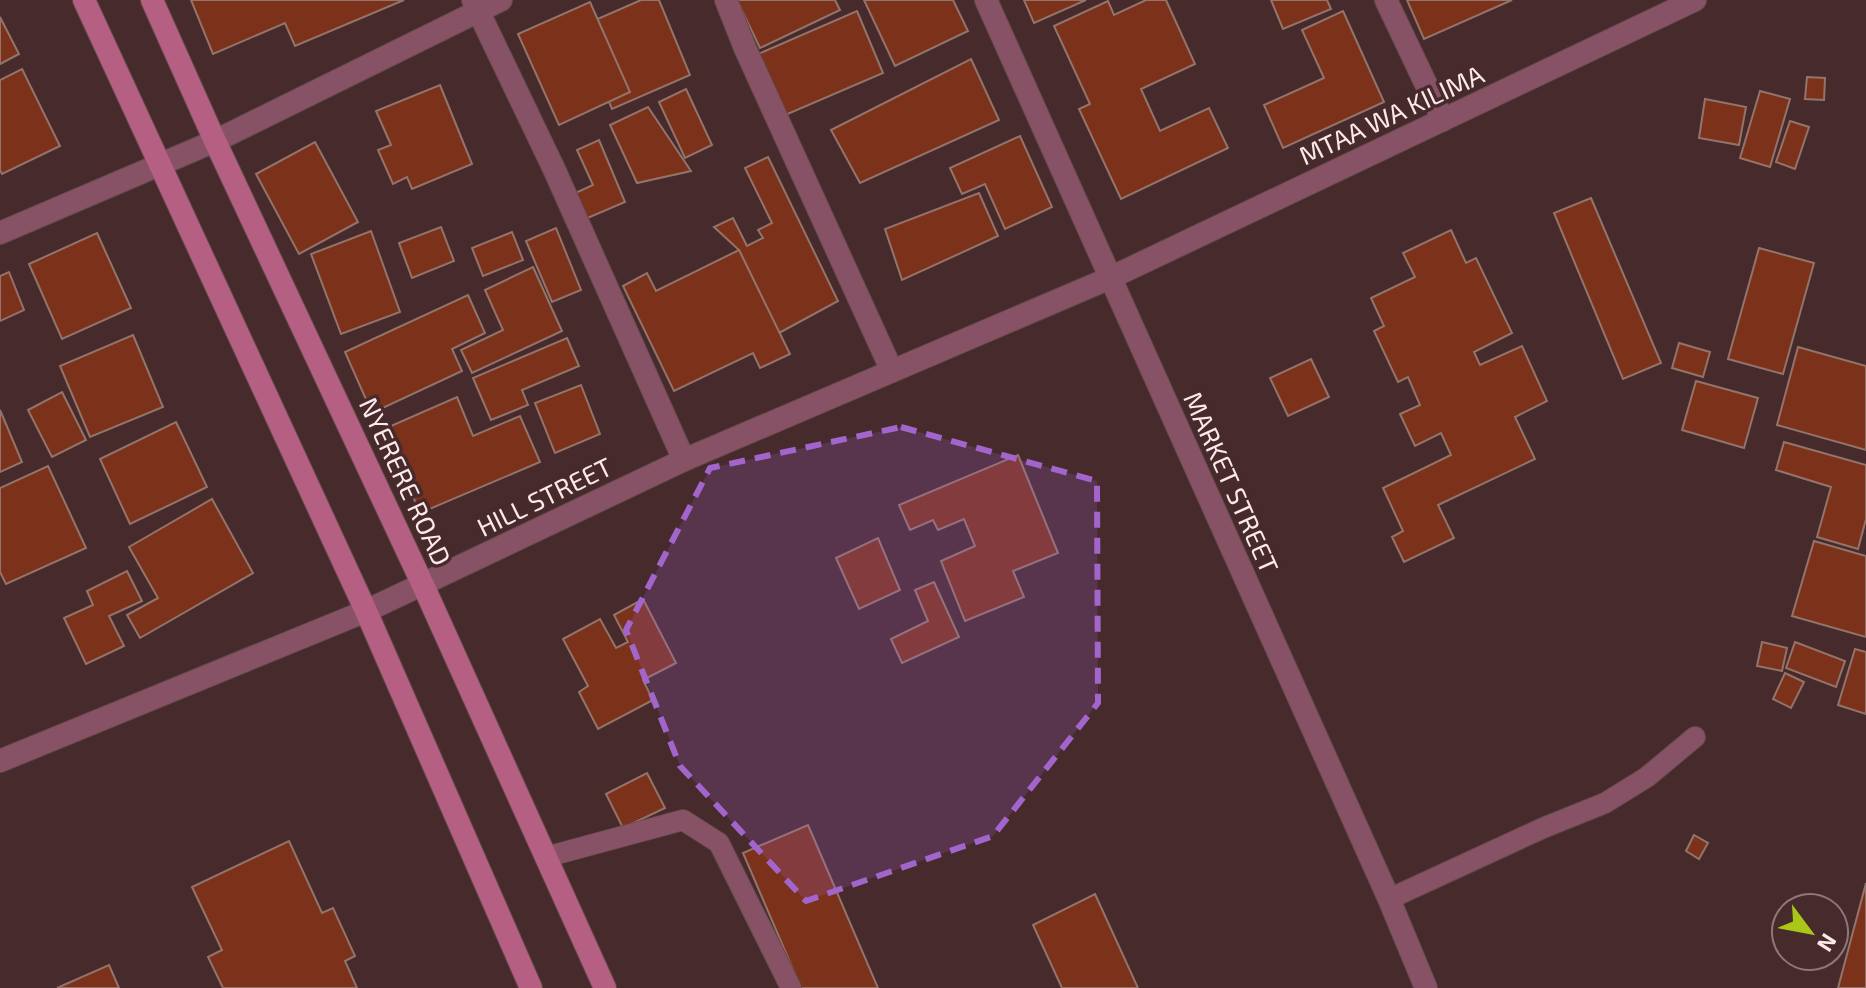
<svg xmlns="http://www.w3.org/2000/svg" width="1866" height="988" viewBox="0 0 1866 988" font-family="'Exo 2',sans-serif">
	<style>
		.building { fill: #7c311a; stroke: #93746b; stroke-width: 2 }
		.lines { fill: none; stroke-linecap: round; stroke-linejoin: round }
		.service-casing { stroke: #63494a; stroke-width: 22 }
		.minor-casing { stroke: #63494a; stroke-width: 24 }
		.tertiary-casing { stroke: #63494a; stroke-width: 24 }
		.secondary-casing { stroke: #63494a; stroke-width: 24 }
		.service { stroke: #885266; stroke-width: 20 }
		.minor { stroke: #885266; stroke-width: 22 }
		.tertiary { stroke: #885266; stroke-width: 22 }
		.secondary { stroke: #b56082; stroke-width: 22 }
		.marked { fill: #a265cc; fill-opacity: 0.2; stroke: #a265cc; stroke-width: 6; stroke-dasharray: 16 10; stroke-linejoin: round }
		.labels { text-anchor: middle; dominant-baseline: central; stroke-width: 7; stroke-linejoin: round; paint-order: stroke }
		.street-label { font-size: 26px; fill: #fde9ea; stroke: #462a2c }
	</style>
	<rect width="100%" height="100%" fill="#462a2c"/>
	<g class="building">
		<path d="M191,0H404L295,46L285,23L213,54Z"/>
		<path d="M641,0H659L690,75L612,109L577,28Z"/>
		<path d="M737,0H835L840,10L760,48Z"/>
		<path d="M864,0H953L968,31L895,66Z"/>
		<path d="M1024,0H1086L1034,23Z"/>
		<path d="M1146,0H1166L1195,64L1141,89L1160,131L1209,108L1228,148L1121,199L1079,109L1090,104L1054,26L1108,1L1114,15Z"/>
		<path d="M1271,0H1327L1331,9L1283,29Z"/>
		<path d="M1407,0H1512L1424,39Z"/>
		<path d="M590,2L630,92L559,125L518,34Z"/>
		<path d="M857,11L883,73L783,116L756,55Z"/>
		<path d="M1343,11L1384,102L1283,148L1264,105L1324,78L1302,30Z"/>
		<path d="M0,17L19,54L0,64Z"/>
		<path d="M971,59L999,120L860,183L831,130Z"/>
		<path d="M22,69L60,146L2,174L0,170V80Z"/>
		<path d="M1807,77L1825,78L1824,100L1805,99Z"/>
		<path d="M440,85L472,164L412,189L407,177L393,184L378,150L391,145L376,111Z"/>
		<path d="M686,89L712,145L685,158L659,102Z"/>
		<path d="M1760,91L1790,99L1770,167L1740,158Z"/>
		<path d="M1705,99L1746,107L1739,145L1699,138Z"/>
		<path d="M648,107L691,171L637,183L610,125Z"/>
		<path d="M1790,121L1809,127L1795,169L1776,162Z"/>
		<path d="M1020,136L1052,207L1005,229L985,184L962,194L950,168Z"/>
		<path d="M599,140L625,202L583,220L571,195L593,185L577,150Z"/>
		<path d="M315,142L358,222L299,254L256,174Z"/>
		<path d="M768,157L838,301L779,333L739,250L714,227L733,218L747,246L763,238L758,230L772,223L745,168Z"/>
		<path d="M979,193L998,236L902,280L885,229Z"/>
		<path d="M1591,198L1661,363L1623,379L1554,213Z"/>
		<path d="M441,227L454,261L412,278L399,243Z"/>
		<path d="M556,228L581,290L552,302L526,241Z"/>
		<path d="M1451,230L1466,263L1476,258L1512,333L1474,352L1480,365L1522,346L1547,401L1515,417L1535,459L1438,505L1454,538L1404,562L1392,537L1403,531L1383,488L1451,455L1441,433L1415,446L1400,414L1420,405L1408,377L1398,382L1374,331L1384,326L1371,298L1415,277L1403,253Z"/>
		<path d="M371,231L400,312L341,334L311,254Z"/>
		<path d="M512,232L523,260L483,276L472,248Z"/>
		<path d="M97,233L131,308L62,339L29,264Z"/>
		<path d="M1759,248L1814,263L1783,374L1728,359Z"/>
		<path d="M739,250L790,354L760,368L753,353L674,391L623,286L647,273L656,291Z"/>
		<path d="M533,267L562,331L472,373L461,350L503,330L485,290Z"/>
		<path d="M9,272L24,310L0,321V276Z"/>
		<path d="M468,295L485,333L452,349L462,371L372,413L345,352Z"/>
		<path d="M133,335L163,407L90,437L60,366Z"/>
		<path d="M567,338L579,366L522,390L528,405L491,420L473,378Z"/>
		<path d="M1679,343L1710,352L1703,377L1672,368Z"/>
		<path d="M1798,347L1866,366V450L1777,425Z"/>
		<path d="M1311,359L1329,397L1288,416L1270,378Z"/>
		<path d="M1696,381L1758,398L1744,448L1682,430Z"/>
		<path d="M581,385L600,434L555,453L535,403Z"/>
		<path d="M62,392L86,440L52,457L28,410Z"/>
		<path d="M457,397L473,436L520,416L540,462L420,513L384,429Z"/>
		<path d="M0,410L22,462L0,472Z"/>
		<path d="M176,422L207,487L130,524L100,459Z"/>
		<path d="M1784,442L1866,465V519L1858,549L1817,537L1831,487L1776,470Z"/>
		<path d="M1018,455L1058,553L1013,571L1024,597L965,621L941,561L975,546L964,519L938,530L933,520L910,530L899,505Z"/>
		<path d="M48,466L86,548L6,584L0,572V488Z"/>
		<path d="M212,499L253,573L140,638L127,615L158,598L129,547Z"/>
		<path d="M878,538L900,590L859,609L836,558Z"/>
		<path d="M1814,541L1866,556V637L1792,616Z"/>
		<path d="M127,571L142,601L109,616L124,646L86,664L64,618L93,605L87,591Z"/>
		<path d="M934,582L959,637L902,663L891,639L928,621L915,590Z"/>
		<path d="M643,599L676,663L643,680L653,700L598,729L579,692L588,686L563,639L600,619L616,648L628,642L614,615Z"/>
		<path d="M1762,642L1787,648L1782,671L1757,666Z"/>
		<path d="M1795,642L1845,661L1836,687L1786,668Z"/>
		<path d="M1855,649L1866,652V714L1838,705Z"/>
		<path d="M1785,673L1804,682L1791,708L1773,699Z"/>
		<path d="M647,773L665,808L623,828L606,794Z"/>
		<path d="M808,825L878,988H801L743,853Z"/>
		<path d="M1694,835L1708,843L1699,859L1686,851Z"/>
		<path d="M289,841L322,913L333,908L355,956L345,961L357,988H223L208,957L222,950L192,887Z"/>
		<path d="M1866,883V988H1838Z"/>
		<path d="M1095,894L1138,988H1062L1033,925Z"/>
		<path d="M109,965L119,988H57Z"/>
	</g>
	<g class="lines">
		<g class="service-casing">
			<g id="service">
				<path d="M546,857L683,820L719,843L791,988"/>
				<path d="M1389,899L1543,828L1605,803L1647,777L1695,737"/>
			</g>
		</g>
		<g class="minor-casing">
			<g id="minor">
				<path d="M473,0L554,169L684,460"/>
				<path d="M726,0L745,48L892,371"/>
				<path d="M1386,0L1443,120"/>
				<path d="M0,233L215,141L501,0"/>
				<path d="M0,761L366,611L684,460L1110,278L1695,0"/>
			</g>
		</g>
		<g class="tertiary-casing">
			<path id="tertiary" d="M986,0L1389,899L1426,988"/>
		</g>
		<g class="secondary-casing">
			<g id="secondary">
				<path d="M84,0L366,611L531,988"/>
				<path d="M152,0L215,141L423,585L605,988"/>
			</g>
		</g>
		<use href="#service" class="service"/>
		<use href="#minor" class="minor"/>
		<use href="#tertiary" class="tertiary"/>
		<use href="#secondary" class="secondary"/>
	</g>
	<path class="marked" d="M901,427L1097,481L1098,703L993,836L806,901L680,766L626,630L710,468Z"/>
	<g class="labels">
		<g class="street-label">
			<text transform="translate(1391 114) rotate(-25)">MTAA WA KILIMA</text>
			<text transform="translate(406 481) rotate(65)">NYERERE ROAD</text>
			<text transform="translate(1232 482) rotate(66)">MARKET STREET</text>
			<text transform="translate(544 496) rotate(-26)">HILL STREET</text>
		</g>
	</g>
	<g transform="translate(1810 932) rotate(122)"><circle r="38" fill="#462a2c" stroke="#8f7678" stroke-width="2"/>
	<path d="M0-6L14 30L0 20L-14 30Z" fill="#aac718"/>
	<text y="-12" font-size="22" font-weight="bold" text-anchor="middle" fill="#fde9ea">N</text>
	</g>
</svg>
